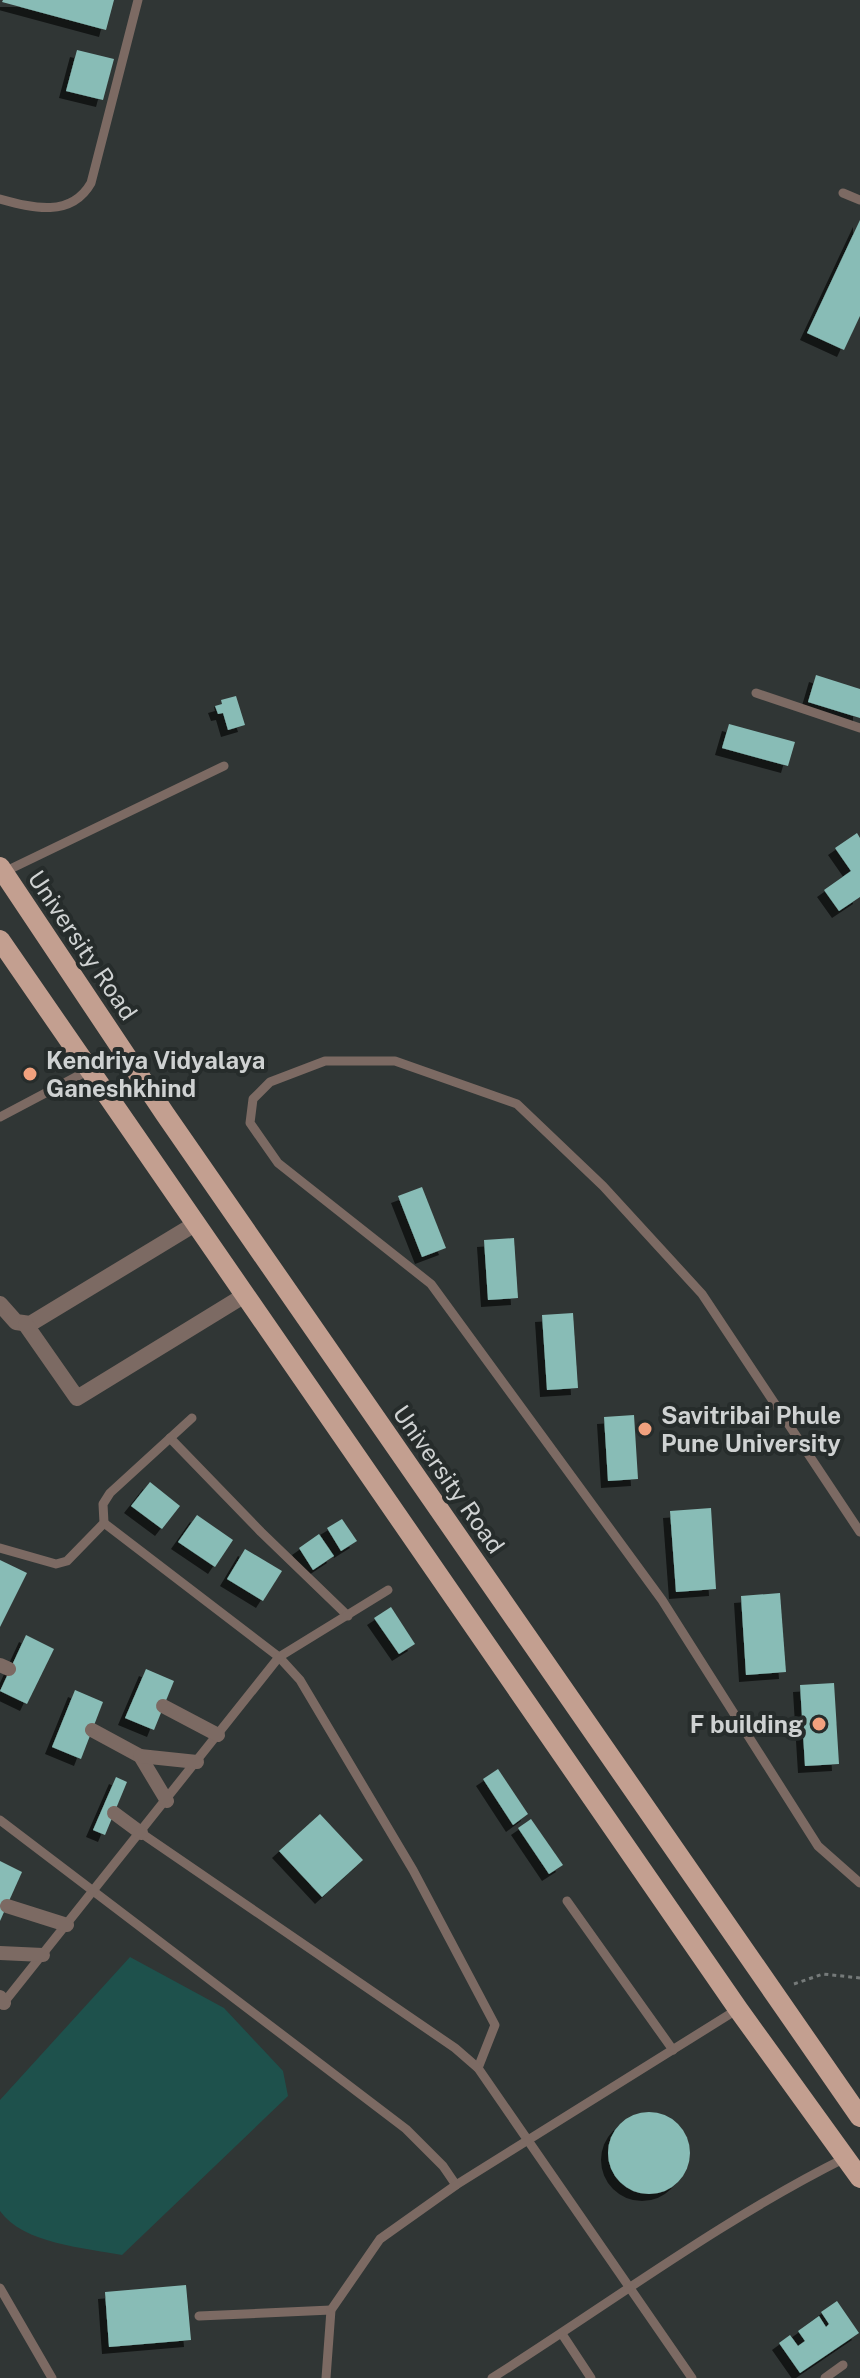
<svg xmlns="http://www.w3.org/2000/svg" width="860" height="2378" viewBox="0 0 860 2378" font-family="'Public Sans',sans-serif">
	<style>
		.green { fill: #1e514c }
		.building { fill: #88bcb6; filter: url(#shadow) }
		.lines { fill: none; stroke-linecap: round; stroke-linejoin: round }
		.path { stroke: #757a79; stroke-width: 3; stroke-dasharray: 4 4; stroke-linecap: butt }
		.service { stroke: #7c6a63; stroke-width: 9 }
		.pedestrian { stroke: #7c6a63; stroke-width: 14 }
		.minor { stroke: #7c6a63; stroke-width: 16 }
		.primary { stroke: #c39f90; stroke-width: 20 }
		.poi-dot { fill: #f1a17e; stroke: #262c2b; stroke-width: 3 }
		.labels { text-anchor: middle; dominant-baseline: central; stroke-width: 8; stroke-linejoin: round; paint-order: stroke }
		.street-label { font-size: 24px; fill: #cfd2d2; stroke: #262c2b }
		.poi-label { font-size: 24px; font-weight: bold; fill: #cfd2d2; stroke: #262c2b; text-anchor: start }
	</style>
	<defs>
		<filter id="shadow"><feDropShadow dx="-7" dy="7" stdDeviation="0" flood-color="#0009"/></filter>
	</defs>
	<rect width="100%" height="100%" fill="#303635"/>
	<path class="green" d="M130,1957L224,2008L283,2071L288,2096L122,2255C86,2248 23,2244 0,2211V2100Z"/>
	<g class="building">
		<path d="M3,0H114L106,30L2,2Z"/>
		<path d="M77,50L114,59L103,100L66,91Z"/>
		<path d="M860,220V316L844,350L807,333Z"/>
		<path d="M816,675L860,689V718L808,702Z"/>
		<path d="M236,696L245,725L228,730L223,713L218,714L215,706L222,704L221,700Z"/>
		<path d="M729,724L795,742L788,766L722,748Z"/>
		<path d="M857,833L860,838V897L839,911L824,890L851,871L835,848Z"/>
		<path d="M422,1187L446,1248L422,1257L398,1196Z"/>
		<path d="M514,1238L518,1298L488,1300L484,1240Z"/>
		<path d="M573,1313L578,1388L547,1390L542,1315Z"/>
		<path d="M634,1415L638,1479L608,1481L604,1417Z"/>
		<path d="M150,1482L180,1506L162,1529L131,1506Z"/>
		<path d="M711,1508L716,1589L676,1592L670,1511Z"/>
		<path d="M197,1515L233,1540L215,1567L178,1542Z"/>
		<path d="M342,1519L357,1541L341,1551L327,1528Z"/>
		<path d="M319,1534L334,1556L313,1570L299,1548Z"/>
		<path d="M245,1549L282,1571L263,1601L227,1579Z"/>
		<path d="M0,1560L27,1573L0,1627Z"/>
		<path d="M780,1593L786,1672L746,1675L741,1596Z"/>
		<path d="M391,1607L415,1644L399,1654L374,1618Z"/>
		<path d="M26,1635L54,1649L27,1704L0,1691Z"/>
		<path d="M146,1669L174,1681L154,1730L125,1718Z"/>
		<path d="M834,1683L839,1764L805,1766L800,1685Z"/>
		<path d="M75,1690L103,1702L81,1759L52,1747Z"/>
		<path d="M498,1769L528,1814L513,1825L483,1779Z"/>
		<path d="M116,1777L127,1782L105,1835L93,1830Z"/>
		<path d="M320,1814L363,1860L322,1897L279,1851Z"/>
		<path d="M531,1819L563,1865L549,1874L518,1828Z"/>
		<path d="M0,1861L22,1872L0,1921Z"/>
		<circle cx="649" cy="2153" r="41"/>
		<path d="M186,2285L191,2340L109,2347L105,2292Z"/>
		<path d="M837,2301L859,2333L800,2373L779,2343L790,2335L798,2346L805,2341L798,2331L819,2316L826,2327L829,2324L821,2312Z"/>
	</g>
	<g class="lines">
		<path class="path" d="M794,1984L823,1974L860,1978"/>
		<g class="service">
			<path d="M843,193L860,200"/>
			<path d="M0,199C33,208 71,218 91,183L138,0"/>
			<path d="M756,693L860,728"/>
			<path d="M4,872L224,766"/>
			<path d="M0,1117L89,1070"/>
			<path d="M170,1438L261,1532L348,1616"/>
			<path d="M104,1523L279,1657L300,1680L413,1870L495,2025L478,2068"/>
			<path d="M860,1532L702,1294L603,1186L517,1104L395,1061H325L270,1082L253,1099L250,1123L278,1163L431,1284L662,1600L818,1846L860,1883"/>
			<path d="M0,1548L56,1564L67,1561L104,1523L103,1504L110,1493L192,1418"/>
			<path d="M0,1820L406,2129L443,2166L456,2185"/>
			<path d="M141,1833L455,2048L478,2068L692,2378"/>
			<path d="M567,1901L673,2050"/>
			<path d="M2,2005L279,1657L388,1590"/>
			<path d="M0,2288L52,2378"/>
			<path d="M199,2316L331,2310"/>
			<path d="M562,2334L591,2378"/>
			<path d="M326,2378L331,2310L380,2239L456,2185L738,2009"/>
			<path d="M492,2378C609,2304 721,2220 845,2158"/>
			<path d="M825,2378L843,2365"/>
		</g>
		<g class="pedestrian">
			<path d="M0,1665L9,1669"/>
			<path d="M163,1706L218,1735"/>
			<path d="M92,1730L140,1756L167,1801"/>
			<path d="M140,1756L197,1762"/>
			<path d="M114,1813L141,1833"/>
			<path d="M7,1906L67,1925"/>
			<path d="M0,1953L43,1955"/>
			<path d="M0,1997L4,2003"/>
		</g>
		<g class="minor">
			<path d="M0,1304L16,1322L30,1324L195,1224"/>
			<path d="M26,1325L77,1398L245,1295"/>
		</g>
		<g class="primary">
			<path d="M0,867L165,1114L860,2117"/>
			<path d="M0,940L738,2009L860,2178"/>
		</g>
	</g>
	<g class="poi-dot">
		<circle cx="30" cy="1074" r="8"/>
		<circle cx="645" cy="1429" r="8"/>
		<circle cx="819" cy="1724" r="8"/>
	</g>
	<g class="labels">
		<g class="street-label">
			<text transform="translate(83 945) rotate(56)">University Road</text>
			<text transform="translate(449 1479) rotate(55)">University Road</text>
		</g>
		<g class="poi-label">
			<text x="46" y="1060">Kendriya Vidyalaya<tspan x="46" dy="28">Ganeshkhind</tspan></text>
			<text x="661" y="1415">Savitribai Phule<tspan x="661" dy="28">Pune University</tspan></text>
			<text x="803" y="1724" text-anchor="end">F building</text>
		</g>
	</g>
</svg>
